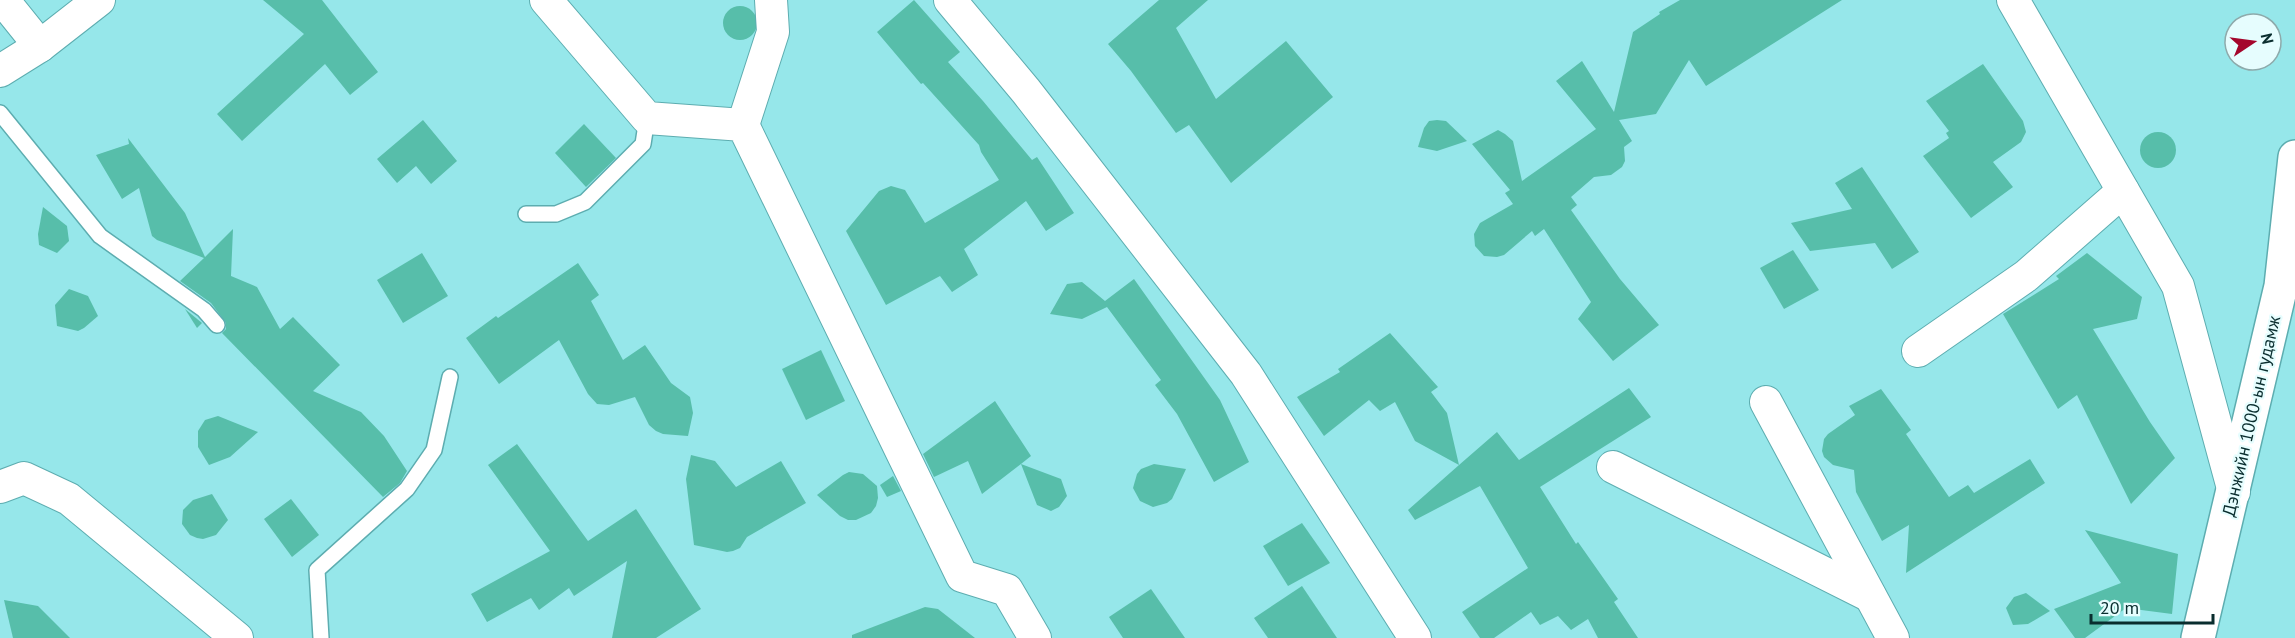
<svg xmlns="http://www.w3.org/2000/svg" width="2295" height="638" viewBox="0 0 2295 638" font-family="'PT Sans',sans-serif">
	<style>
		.building { fill: #57beaa }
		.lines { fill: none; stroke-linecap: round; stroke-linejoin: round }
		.lane-casing { stroke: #5dadb0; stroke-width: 18 }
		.street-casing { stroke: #5dadb0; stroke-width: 34 }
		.secondary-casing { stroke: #5dadb0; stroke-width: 36 }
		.lane { stroke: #fff; stroke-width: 15 }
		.street { stroke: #fff; stroke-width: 32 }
		.secondary { stroke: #fff; stroke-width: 33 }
		.labels { text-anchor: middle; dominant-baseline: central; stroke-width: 4.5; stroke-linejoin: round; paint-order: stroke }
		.street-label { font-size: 18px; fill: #092d2e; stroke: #e6fdfe }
	</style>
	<rect width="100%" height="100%" fill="#96e7ea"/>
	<g class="building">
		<path d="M263,0H322L378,72L350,95L325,64L242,141L217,114L304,34Z"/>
		<path d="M914,0L960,52L948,62L983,101L1032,160L1037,157L1074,213L1046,231L1026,201L964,249L978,275L952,292L940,276L886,305L846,231L879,191L891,186L905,190L925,223L999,180L981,152L979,145L923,83L921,84L877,32Z"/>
		<path d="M1159,0H1208L1176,28L1216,99L1286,41L1333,97L1231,183L1189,125L1176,133L1131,71L1108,44Z"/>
		<path d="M1680,0H1842L1706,86L1689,60L1656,114L1619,120L1632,141L1624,147L1625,161L1622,167L1611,175L1594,177L1571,197L1577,205L1571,210L1620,279L1659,325L1613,361L1578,319L1591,302L1544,229L1535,236L1532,231L1504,255L1497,257L1484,256L1475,246L1474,234L1480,223L1513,204L1505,193L1510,190L1472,144L1498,130L1505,134L1513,141L1522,181L1596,129L1556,81L1582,61L1614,112L1633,32L1660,14L1659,12Z"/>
		<circle cx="740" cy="23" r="17"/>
		<path d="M1983,64L2023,121L2026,132L2021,142L1993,162L2013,187L1971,218L1923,156L1949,138L1946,133L1949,131L1926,101Z"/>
		<path d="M423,120L457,161L431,184L416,166L397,183L377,159Z"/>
		<path d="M1437,120L1446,121L1467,141L1437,151L1418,147L1424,128L1429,121Z"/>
		<path d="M584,124L616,158L586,187L555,153Z"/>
		<circle cx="2158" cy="150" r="18"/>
		<path d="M128,138L185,213L205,257L233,229L231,276L257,287L280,329L293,317L340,365L313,391L361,412L384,436L407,471L400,483L383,497L222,333L226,329V323L211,303L180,281L204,258L157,240L152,236L139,188L122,199L96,155L129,144Z"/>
		<path d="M1862,167L1919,252L1892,269L1875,243L1810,251L1791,223L1852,209L1835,183Z"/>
		<path d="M43,207L67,226L69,241L57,253L39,245L38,234Z"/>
		<path d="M1793,250L1819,290L1784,309L1760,268Z"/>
		<path d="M422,253L448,296L403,323L377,280Z"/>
		<path d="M2087,253L2142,297L2137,319L2093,329L2150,422L2175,458L2131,504L2077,395L2058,409L2003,314L2059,279L2056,276Z"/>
		<path d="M578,263L599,295L591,301L623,360L645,345L671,383L690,397L693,413L688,436L663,434L656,431L649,425L635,397L609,405L597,404L588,394L559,340L499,384L466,338L496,316L498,318Z"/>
		<path d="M1134,279L1220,400L1249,462L1214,482L1177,414L1155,385L1161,380L1107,307L1082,319L1050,314L1067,284L1082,282L1105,301Z"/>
		<path d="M69,289L88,296L98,316L84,328L78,331L57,326L55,305Z"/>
		<path d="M185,309L202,323L197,328Z"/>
		<path d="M1390,333L1438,387L1431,392L1447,413L1459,465L1497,432L1519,460L1629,388L1651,417L1540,487L1576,544L1578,542L1618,599L1614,602L1638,638H1598L1588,619L1571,630L1558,616L1540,625L1531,612L1494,638H1480L1462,612L1528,568L1480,486L1415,520L1408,510L1459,465L1415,441L1395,402L1380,411L1369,400L1324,436L1297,397L1340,372L1338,369Z"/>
		<path d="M821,350L845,401L806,420L782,369Z"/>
		<path d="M1881,389L1911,430L1906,434L1949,497L1968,485L1974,493L2030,459L2045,483L1906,573L1909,525L1882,541L1856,492L1854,470L1833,465L1824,457L1822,451L1824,439L1828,434L1855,415L1849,406Z"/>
		<path d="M995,401L1031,456L1021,464L1061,479L1067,496L1059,507L1051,511L1037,505L1021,464L982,494L968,461L934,477L923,454Z"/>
		<path d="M218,416L258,432L230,457L209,465L198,447V431L205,420Z"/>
		<path d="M517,444L588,541L636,509L701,609L656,638H612L627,561L574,596L569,588L539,610L531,598L487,622L471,594L550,551L488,465Z"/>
		<path d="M691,455L715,461L736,487L781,461L806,503L747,537L740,548L733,551L727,552L694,545L686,479Z"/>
		<path d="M1154,464L1186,469L1172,499L1167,503L1153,507L1140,501L1133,488L1137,474L1141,469Z"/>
		<path d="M849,472L863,474L877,486L878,498L876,506L871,513L856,520H848L840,516L817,495L843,475Z"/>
		<path d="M893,476L901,491L887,497L880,485Z"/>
		<path d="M212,494L228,520L216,535L203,539L197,538L190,535L182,524L183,510L193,500Z"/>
		<path d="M291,499L319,535L292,557L264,519Z"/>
		<path d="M1302,523L1330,563L1288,586L1263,546Z"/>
		<path d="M2085,530L2178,554L2172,614L2126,608L2085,638H2075L2054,609L2121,583Z"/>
		<path d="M1302,586L1337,638H1268L1254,618Z"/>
		<path d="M1151,589L1185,638H1123L1109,617Z"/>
		<path d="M2026,593L2050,611L2028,624L2013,625L2006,608L2014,597Z"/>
		<path d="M4,600L38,606L70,638H13Z"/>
		<path d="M925,607L938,609L975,638H852V635Z"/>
	</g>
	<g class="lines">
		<g class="lane-casing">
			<g id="lane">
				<path d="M0,113L100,236L204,310L217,325"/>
				<path d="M526,214H556L585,202L643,144L647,118"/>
				<path d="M321,638L317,570L407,489L434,450L450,377"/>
			</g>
		</g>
		<g class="street-casing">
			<g id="street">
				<path d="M3,0L40,46"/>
				<path d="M546,0L647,118L743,125L962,576L1007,590L1035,638"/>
				<path d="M950,0L1026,91L1246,374L1415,638"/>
				<path d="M2013,0L2178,286L2234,492"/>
				<path d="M0,71L40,46L99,0"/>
				<path d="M743,125L773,32L771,0"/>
				<path d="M1918,351L2026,276L2123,191"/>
				<path d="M1766,402L1893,638"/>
				<path d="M1613,467L1870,596"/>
				<path d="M0,487L24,478L69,499L237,638"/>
			</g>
		</g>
		<g class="secondary-casing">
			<path id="secondary" d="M2198,638L2281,286L2295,157"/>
		</g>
		<use href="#lane" class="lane"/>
		<use href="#street" class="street"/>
		<use href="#secondary" class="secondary"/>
	</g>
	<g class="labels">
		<g class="street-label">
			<text transform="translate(2251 416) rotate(-77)">Дэнжийн 1000-ын гудамж</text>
		</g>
	</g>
	<g transform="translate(2253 42) rotate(77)"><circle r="28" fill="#e6fdfe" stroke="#8eaaab" stroke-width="1.5"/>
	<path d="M0-4.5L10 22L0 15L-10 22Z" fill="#a4062c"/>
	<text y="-9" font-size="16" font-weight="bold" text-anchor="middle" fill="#092d2e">N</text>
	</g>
	<path d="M2091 614v9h122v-9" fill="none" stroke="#092d2e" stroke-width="3"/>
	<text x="2100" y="614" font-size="18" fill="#092d2e" stroke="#e6fdfe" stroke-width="4.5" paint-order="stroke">20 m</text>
</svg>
